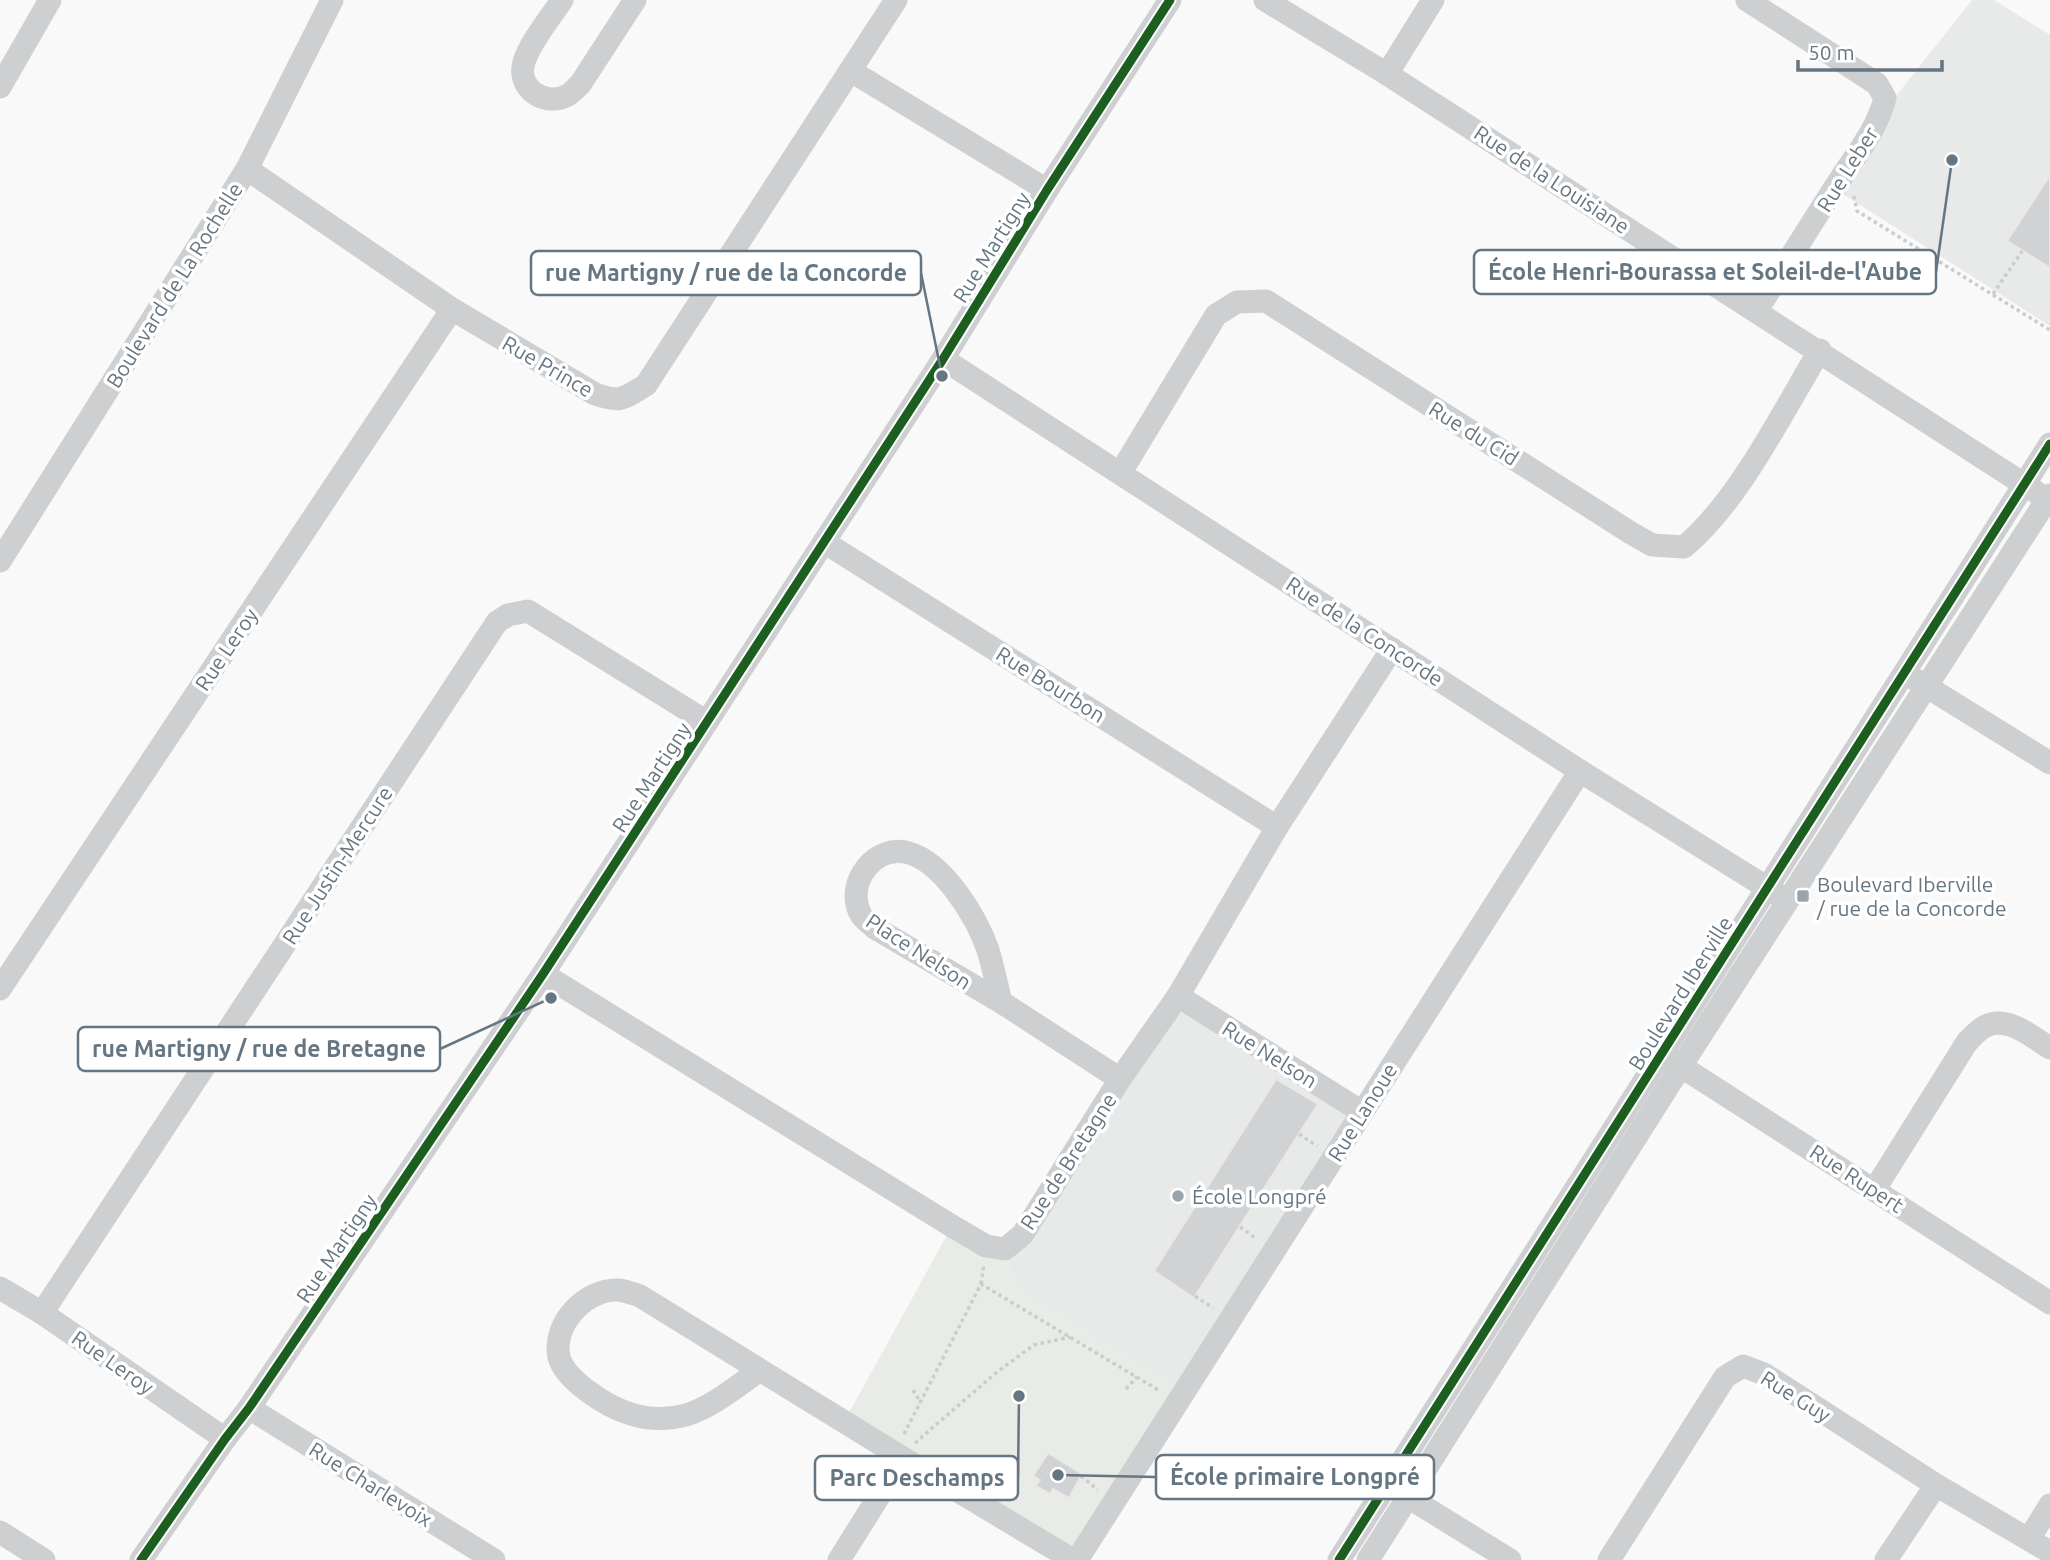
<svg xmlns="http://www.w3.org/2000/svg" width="2050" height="1560" viewBox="0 0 2050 1560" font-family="Ubuntu,sans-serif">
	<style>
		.built { fill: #e8e9e9 }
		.green { fill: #e8ebe6 }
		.building { fill: #d0d2d3; stroke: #e8e8e8; stroke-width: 2 }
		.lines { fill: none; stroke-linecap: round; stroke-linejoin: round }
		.path { stroke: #cbcccd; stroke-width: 3.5; stroke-dasharray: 3.5 3.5; stroke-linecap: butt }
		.minor { stroke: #cecfd0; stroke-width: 23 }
		.cycleway-casing { stroke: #fff; stroke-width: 13 }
		.cycleway { stroke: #1b5e20; stroke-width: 9 }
		.poi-dot { fill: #99a4ac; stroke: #fff; stroke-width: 2.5 }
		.labels { text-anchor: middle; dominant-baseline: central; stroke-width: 7; stroke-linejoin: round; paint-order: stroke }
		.street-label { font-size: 21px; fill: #657683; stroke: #fff }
		.poi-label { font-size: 21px; fill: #657683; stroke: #fff; text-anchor: start }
		.leader { fill: none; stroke: #657683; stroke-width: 2.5 }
		.callout-dot { fill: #657683; stroke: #fff; stroke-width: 2.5 }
		.callout { fill: #fff; stroke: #657683; stroke-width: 2.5 }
		.callout-label { font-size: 23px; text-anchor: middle; font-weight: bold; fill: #657683 }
	</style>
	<rect width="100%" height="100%" fill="#f9f9f9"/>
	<g class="built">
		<path d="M1972,0H1994L2050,35V326L1835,189L1881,115Z"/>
		<path d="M1178,996L1362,1112L1184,1392L1016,1290L1005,1249Z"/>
	</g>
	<path class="green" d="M952,1226L1005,1249L1016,1290L1184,1392L1077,1560L844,1422Z"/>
	<g class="building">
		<path d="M2050,175V268L2007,241Z"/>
		<path d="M1276,1079L1318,1104L1194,1298L1154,1271Z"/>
		<path d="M1048,1453L1082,1474L1069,1498L1053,1489L1050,1494L1035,1486L1040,1480L1033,1476Z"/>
	</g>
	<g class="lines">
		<g class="path">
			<path d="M1854,196L1857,211L2050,330"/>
			<path d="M1993,294L2022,251"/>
			<path d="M1299,1134L1317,1146"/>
			<path d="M1240,1227L1257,1239"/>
			<path d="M981,1284L984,1265"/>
			<path d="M1195,1296L1213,1308"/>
			<path d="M1126,1389L1137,1377"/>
			<path d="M913,1390L921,1403"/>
			<path d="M904,1434L981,1284L1160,1391"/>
			<path d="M915,1443L997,1372L1034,1345L1070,1337"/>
			<path d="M1081,1476L1098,1490"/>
		</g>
		<g class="minor">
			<path d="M562,0C551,17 530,42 524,62C516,88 545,108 568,95C573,92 577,87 581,83L635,0"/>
			<path d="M1265,0L1387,74L2036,492"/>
			<path d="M1747,0L1877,84L1885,98C1877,129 1858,152 1841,178C1812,222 1785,267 1756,311"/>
			<path d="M851,71L1047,190"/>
			<path d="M1387,74L1433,0"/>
			<path d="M0,87L50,0"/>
			<path d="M247,169L452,309L595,394C621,403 623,399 646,385L896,0"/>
			<path d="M943,359L1580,771L1777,894"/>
			<path d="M1121,472L1216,315L1237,302L1266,301L1631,533L1652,545L1684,547C1739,501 1782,413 1820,350"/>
			<path d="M824,542L1277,827"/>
			<path d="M0,561L247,169L332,0"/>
			<path d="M1916,680L2050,763"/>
			<path d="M543,974L952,1226L986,1246L1005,1249L1023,1234L1120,1079L1178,996L1277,827L1392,649"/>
			<path d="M0,989L452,309"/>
			<path d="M1178,996L1362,1112"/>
			<path d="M1001,1002C997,985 993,967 988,950C977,918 944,863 909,853C876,843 845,882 860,913C862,918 870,924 875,928L1001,1002L1120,1079"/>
			<path d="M1668,1058L2050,1303"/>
			<path d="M1875,1189L1967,1042C1972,1037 1978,1030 1984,1027C2007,1014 2032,1037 2050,1048"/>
			<path d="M0,1288L42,1313L225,1439"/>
			<path d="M42,1313L497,622L508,615L528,611L707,722"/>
			<path d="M760,1370C737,1386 714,1406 686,1415C668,1420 646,1420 628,1413C606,1406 565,1380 559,1357C552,1324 586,1288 619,1290C626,1291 634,1294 640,1296L903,1458L1073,1560"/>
			<path d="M249,1408L494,1560"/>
			<path d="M1395,1489L1510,1560"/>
			<path d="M0,1532L44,1560"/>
			<path d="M2029,1539L2050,1505"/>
			<path d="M141,1560L225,1439L249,1408L543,974L943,359L1047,190L1170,0"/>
			<path d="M839,1560L903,1458"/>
			<path d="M1077,1560L1580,771"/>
			<path d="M1339,1560L2050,444"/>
			<path d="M1368,1560L1681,1066L2050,495"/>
			<path d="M1609,1560L1725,1377L1743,1366L1764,1374L1936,1485L2050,1552"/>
			<path d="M1886,1560L1936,1485"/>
		</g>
		<g class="cycleway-casing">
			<g id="cycleway">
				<path d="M141,1560L225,1439L249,1408L543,974L943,359L1047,190L1170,0"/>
				<path d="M1339,1560L2050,444"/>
			</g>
		</g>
		<use href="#cycleway" class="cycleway"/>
	</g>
	<g class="poi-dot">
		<rect x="1796" y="889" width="14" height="14" rx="3.5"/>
		<circle cx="1178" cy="1196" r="7"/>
	</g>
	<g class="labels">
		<g class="street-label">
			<text transform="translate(1847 169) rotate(-58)">Rue Leber</text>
			<text transform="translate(1552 179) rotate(33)">Rue de la Louisiane</text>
			<text transform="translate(991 247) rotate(-58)">Rue Martigny</text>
			<text transform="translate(174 285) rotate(-58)">Boulevard de La Rochelle</text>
			<text transform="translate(548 366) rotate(30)">Rue Prince</text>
			<text transform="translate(1474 433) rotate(32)">Rue du Cid</text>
			<text transform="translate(1365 631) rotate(33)">Rue de la Concorde</text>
			<text transform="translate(226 649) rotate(-56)">Rue Leroy</text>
			<text transform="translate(1051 684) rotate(32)">Rue Bourbon</text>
			<text transform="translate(651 777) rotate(-57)">Rue Martigny</text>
			<text transform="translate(337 865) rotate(-57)">Rue Justin-Mercure</text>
			<text transform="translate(919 951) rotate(33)">Place Nelson</text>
			<text transform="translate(1680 993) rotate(-58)">Boulevard Iberville</text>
			<text transform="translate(1270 1054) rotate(32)">Rue Nelson</text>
			<text transform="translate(1362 1112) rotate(-58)">Rue Lanoue</text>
			<text transform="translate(1068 1161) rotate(-57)">Rue de Bretagne</text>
			<text transform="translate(1857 1178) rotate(33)">Rue Rupert</text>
			<text transform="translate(336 1248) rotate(-56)">Rue Martigny</text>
			<text transform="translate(113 1362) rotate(35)">Rue Leroy</text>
			<text transform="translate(1796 1396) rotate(32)">Rue Guy</text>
			<text transform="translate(371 1484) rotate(32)">Rue Charlevoix</text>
		</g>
		<g class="poi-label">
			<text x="1817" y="884">Boulevard Iberville<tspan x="1817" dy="24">/ rue de la Concorde</tspan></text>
			<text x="1192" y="1196">École Longpré</text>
		</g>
	</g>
	<path class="leader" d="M1952 160L1936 272M942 376L921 273M551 998L440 1049M1058 1475L1156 1477M1019 1396L1018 1478"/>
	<g class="callout-dot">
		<circle cx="1952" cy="160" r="7"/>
		<circle cx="942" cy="376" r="7"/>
		<circle cx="551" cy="998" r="7"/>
		<circle cx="1058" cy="1475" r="7"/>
		<circle cx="1019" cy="1396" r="7"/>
	</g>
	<g class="callout">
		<rect x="1474" y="250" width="462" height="44" rx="7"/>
		<rect x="531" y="251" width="390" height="44" rx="7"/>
		<rect x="78" y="1027" width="362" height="44" rx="7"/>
		<rect x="1156" y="1455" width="278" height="44" rx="7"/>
		<rect x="815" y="1456" width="203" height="44" rx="7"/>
	</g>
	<g class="callout-label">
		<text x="1705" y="280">École Henri-Bourassa et Soleil-de-l'Aube</text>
		<text x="726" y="281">rue Martigny / rue de la Concorde</text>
		<text x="259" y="1057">rue Martigny / rue de Bretagne</text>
		<text x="1295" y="1485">École primaire Longpré</text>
		<text x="917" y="1486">Parc Deschamps</text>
	</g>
	<path d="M1798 60v10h144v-10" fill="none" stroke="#657683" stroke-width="3.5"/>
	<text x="1808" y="60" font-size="21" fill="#657683" stroke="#ffffff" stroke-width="5" paint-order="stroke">50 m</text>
</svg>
